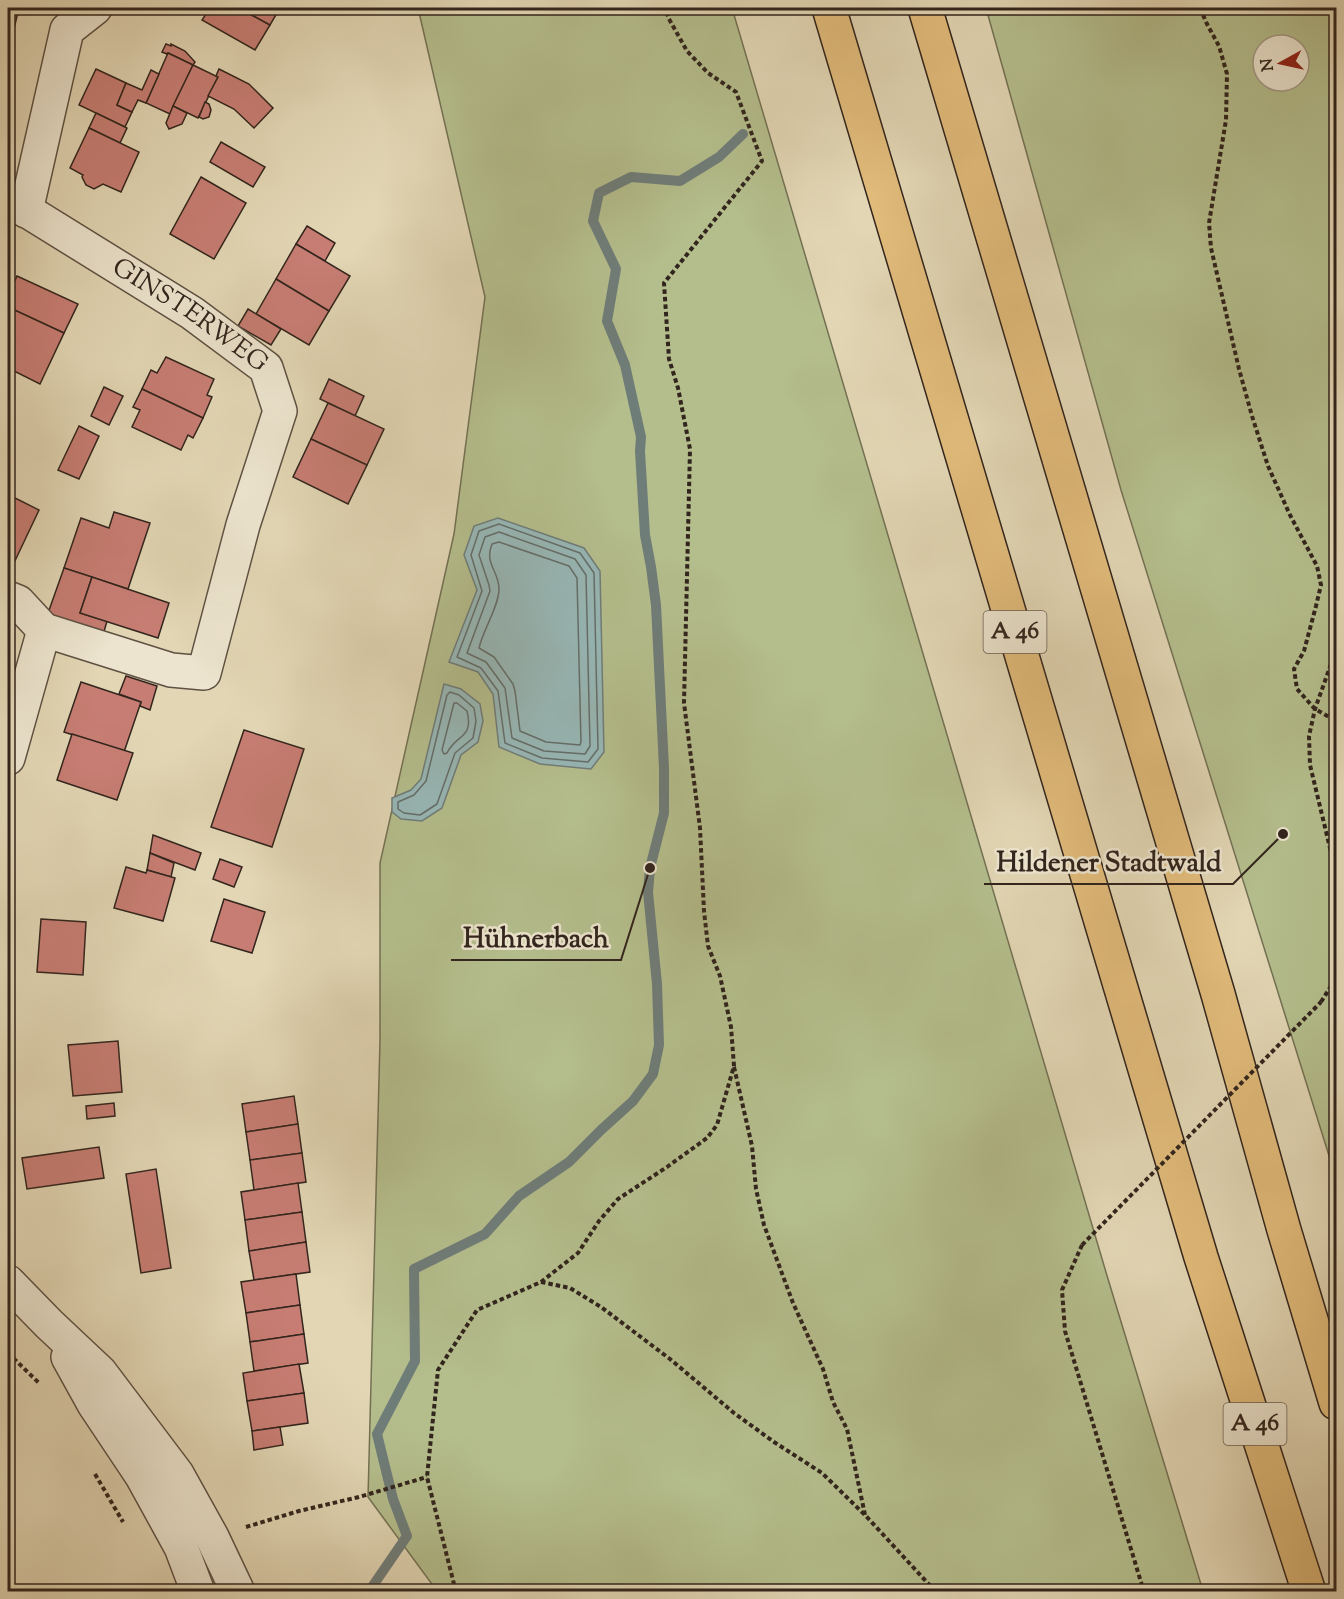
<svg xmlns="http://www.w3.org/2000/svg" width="1344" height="1599" viewBox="0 0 1344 1599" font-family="'Sorts Mill Goudy',serif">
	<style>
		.green { fill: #b4bd8c; stroke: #737154; stroke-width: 1.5; fill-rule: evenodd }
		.water { fill: #97b7b6; stroke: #6f7d79; stroke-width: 1.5 }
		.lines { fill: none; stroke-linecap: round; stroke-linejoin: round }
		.shore { stroke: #646e6a; stroke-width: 1.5 }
		.stream { stroke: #6f7d79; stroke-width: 10 }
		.building { fill: #c77d73; stroke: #32251d; stroke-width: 1.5 }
		.minor-casing { stroke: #5e5143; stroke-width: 36 }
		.highway-casing { stroke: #32251d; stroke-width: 36 }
		.path { stroke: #32251d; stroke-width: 4; stroke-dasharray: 4.5 3; stroke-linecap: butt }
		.minor { stroke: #ece4ce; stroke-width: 33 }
		.highway { stroke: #e1bb7a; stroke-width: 33 }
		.path-bridge { stroke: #32251d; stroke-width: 4; stroke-dasharray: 4.5 3; stroke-linecap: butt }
		.labels { text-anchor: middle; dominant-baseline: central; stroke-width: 5; stroke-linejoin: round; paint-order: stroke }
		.shield { fill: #ece4ce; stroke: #6a5e52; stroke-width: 1.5 }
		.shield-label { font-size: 24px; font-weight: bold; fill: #32251d }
		.street-label { font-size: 26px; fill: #32251d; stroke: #ece4ce }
		.leader { fill: none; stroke: #32251d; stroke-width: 2 }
		.callout-dot { fill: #32251d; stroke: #ece4ce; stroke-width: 2 }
		.callout-label { font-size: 27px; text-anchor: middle; font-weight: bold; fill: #32251d; stroke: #ece4ce; stroke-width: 5; stroke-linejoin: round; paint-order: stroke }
	</style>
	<rect width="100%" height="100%" fill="#e2d6b4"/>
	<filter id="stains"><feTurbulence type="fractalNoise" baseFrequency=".00333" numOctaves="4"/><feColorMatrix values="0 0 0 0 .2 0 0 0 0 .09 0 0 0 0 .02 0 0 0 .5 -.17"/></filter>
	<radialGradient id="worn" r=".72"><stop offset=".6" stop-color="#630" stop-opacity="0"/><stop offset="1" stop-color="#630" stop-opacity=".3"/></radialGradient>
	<g class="green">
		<path d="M418,8H732L1108,1279L1203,1591H437L368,1497L380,1041V863L454,534L485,297Z"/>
		<path d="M986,8H1336V1178L1121,490ZM1263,45H1299V81H1263Z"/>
	</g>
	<g class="water">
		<path d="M498,518L584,548L600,571L604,752L591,769L540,764L499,747L493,694L478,672L449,662L477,590L464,555L474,526Z"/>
		<path d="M444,684L461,689L480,704L483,721L478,742L461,755L442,808L422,821L401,819L392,812V798L411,790L421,779Z"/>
	</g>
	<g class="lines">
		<g class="shore">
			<path d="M499,524L580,553L594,573L598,749L588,762L542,758L505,743L498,691L481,668L457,657L482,591L471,555L479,531Z"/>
			<path d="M499,532L575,559L586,575L590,746L585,754L544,751L512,738L505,688L486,662L467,653L490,591L489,585L479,555L485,537Z"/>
			<path d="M499,542L569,566L577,578L581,742L580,745L546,742L520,731L515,691L513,684L494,657L479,648C483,630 499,606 499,589C499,571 484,564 492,544Z"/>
			<path d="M450,692L459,695L474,708L476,721L473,738L455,753L437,804L420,815L404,813L398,809V802L414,795L426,781L447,695Z"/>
			<path d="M454,703H457L467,711C474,739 456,734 447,753L444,754L442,750Z"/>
		</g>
		<path class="stream" d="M374,1592L372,1587L407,1536L393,1499L377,1434L415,1361L414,1269L485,1234L519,1196L569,1162L601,1130L633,1101L653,1074L659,1045L657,984L648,892L650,868L664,813V768L656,605L651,567L645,535L640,451L641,437L625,365L607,321L616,269L593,221L599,193L631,177L680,181L719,157L743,134"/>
	</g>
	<g class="building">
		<path d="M210,8H239L270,25L255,50L202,20Z"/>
		<path d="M239,8H280L270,25Z"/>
		<path d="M8,10L18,12L12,37L8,36Z"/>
		<path d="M166,44L171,46V44L185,51L195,62L193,65L168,53L167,54L162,52Z"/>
		<path d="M168,53L193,65L170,114L146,103Z"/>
		<path d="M193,65L218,77L198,118L173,106Z"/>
		<path d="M96,69L126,83L117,105L132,112L125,127L79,105Z"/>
		<path d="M219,69L249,84L273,108L254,128L234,109L208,96L218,77L216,76Z"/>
		<path d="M151,70L159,74L146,103L138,100L132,112L117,105L126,83L142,90Z"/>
		<path d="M205,102L209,104L211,110L209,117L203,119L199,117Z"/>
		<path d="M173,106L187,113L182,124L169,129L166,123Z"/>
		<path d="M96,113L127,128L120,143L89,128Z"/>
		<path d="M89,128L139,152L121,192L103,184L94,189L86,185L82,177L83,175L70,168Z"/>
		<path d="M221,142L265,167L253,187L210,162Z"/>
		<path d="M201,177L246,203L214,259L170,234Z"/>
		<path d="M307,226L335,243L325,261L296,244Z"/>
		<path d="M296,244L350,276L329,311L276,279Z"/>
		<path d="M17,276L78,304L64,333L8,307V296Z"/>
		<path d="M276,279L329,311L309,345L256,314Z"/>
		<path d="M8,307L64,333L40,384L8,368Z"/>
		<path d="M248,309L281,329L271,345L238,326Z"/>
		<path d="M166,357L214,379L207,395L212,397L203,418L142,389L151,370L157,373Z"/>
		<path d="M329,379L364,396L355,416L320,399Z"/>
		<path d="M104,387L123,396L109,425L91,416Z"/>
		<path d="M142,389L203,418L193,438L188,435L181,450L132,427L140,410L133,407Z"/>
		<path d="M328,403L384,429L367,465L311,439Z"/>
		<path d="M79,426L99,436L79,479L58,470Z"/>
		<path d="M311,439L367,465L348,504L293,477Z"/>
		<path d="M15,498L39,510L13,565L8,562V507L10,508Z"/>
		<path d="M114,512L150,523L128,589L64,568L81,518L109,528Z"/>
		<path d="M64,568L92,577L80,613L107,621L103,635L47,616Z"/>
		<path d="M92,577L169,603L158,638L80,613Z"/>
		<path d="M126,676L157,686L150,710L140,706L141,702L119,694Z"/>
		<path d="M81,682L141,702L124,752L64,732Z"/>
		<path d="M244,730L304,749L272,847L211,827Z"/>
		<path d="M72,734L133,753L117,800L57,780Z"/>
		<path d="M153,835L201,853L195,870L150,853Z"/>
		<path d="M150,853L174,863L171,877L147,870Z"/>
		<path d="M220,859L242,867L234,887L213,879Z"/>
		<path d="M126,867L146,873L147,870L175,878L163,921L114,908Z"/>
		<path d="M224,899L265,912L252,953L211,941Z"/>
		<path d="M41,919L86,922L83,975L37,972Z"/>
		<path d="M118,1041L122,1092L73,1096L68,1045Z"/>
		<path d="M294,1096L298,1124L246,1132L242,1104Z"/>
		<path d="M114,1103L115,1116L87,1119L86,1106Z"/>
		<path d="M298,1124L302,1153L250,1160L246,1132Z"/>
		<path d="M99,1147L104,1178L27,1189L22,1158Z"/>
		<path d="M302,1153L306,1182L254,1190L250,1160Z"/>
		<path d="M156,1169L171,1268L141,1273L126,1174Z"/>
		<path d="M298,1183L302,1212L245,1220L241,1192Z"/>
		<path d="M302,1212L306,1242L249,1251L245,1220Z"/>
		<path d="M306,1242L310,1272L254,1280L249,1251Z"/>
		<path d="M296,1274L300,1305L246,1313L241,1282Z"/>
		<path d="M300,1305L304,1334L250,1342L246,1313Z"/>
		<path d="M304,1334L308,1363L254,1371L250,1342Z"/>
		<path d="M299,1364L304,1393L247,1401L243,1373Z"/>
		<path d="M304,1393L308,1423L252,1431L247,1401Z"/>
		<path d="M280,1427L283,1445L254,1450L252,1431Z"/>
	</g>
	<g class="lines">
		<g class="minor-casing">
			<g id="minor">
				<path id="s1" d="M8,199L192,313L266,368L280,411L243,525L204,673L171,670L44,630L18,602L8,598"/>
				<path d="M26,211L67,30L95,8"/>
				<path d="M8,758L44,630"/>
				<path d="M8,1282L49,1324L100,1372L177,1474L212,1537L238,1592"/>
				<path d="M68,1357L94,1404L142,1476L181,1547L198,1592"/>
			</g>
		</g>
		<g class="highway-casing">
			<g id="highway">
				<path d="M829,8L1201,1257L1309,1592"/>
				<path d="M925,8L1218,994L1284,1230L1336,1403"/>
			</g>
		</g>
		<g class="path">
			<path d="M1200,8L1207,24L1219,46L1227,74L1226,120L1209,223L1211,248L1239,369L1252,416L1268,466L1290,515L1317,566L1321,585L1316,606L1304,651L1294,669L1297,689L1315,709L1336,721"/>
			<path d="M1336,650L1315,709L1309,736L1310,765L1336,873"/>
			<path d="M1321,1002L1336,978"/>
			<path d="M734,1067L752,1146L756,1189L764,1225L793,1303L823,1369L833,1402L847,1429L865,1515"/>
			<path d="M1082,1245L1062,1290L1065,1331L1144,1592"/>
			<path d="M541,1282L570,1288L601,1307L670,1359L734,1413L774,1442L822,1473L865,1515L936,1592"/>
			<path d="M8,1353L39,1383"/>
			<path d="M95,1474L123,1522"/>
			<path d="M246,1527L299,1511L359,1497L427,1477"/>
			<path d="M456,1592L427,1477L438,1370L477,1310L541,1282L578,1253L599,1221L618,1199L667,1167L707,1138L717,1125L734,1066L731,1027L720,976L708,946L704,911L700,828L684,703L690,449L678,388L669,359L664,283L762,161L736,92L708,73L687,51L669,19L665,8"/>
		</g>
		<use href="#minor" class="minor"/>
		<use href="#highway" class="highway"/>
		<path class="path-bridge" d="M1082,1245L1321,1002"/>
	</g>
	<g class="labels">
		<g class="shield">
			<rect x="983.5" y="611" width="63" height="42" rx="4.5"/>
			<rect x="1223.5" y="1403" width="63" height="42" rx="4.5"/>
		</g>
		<g class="shield-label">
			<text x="1015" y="632">A 46</text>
			<text x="1255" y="1424">A 46</text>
		</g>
		<g class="street-label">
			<text stroke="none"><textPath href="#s1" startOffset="216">GINSTERWEG</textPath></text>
		</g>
	</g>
	<path class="leader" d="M1283 834L1233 884H984M650 868L621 960H451"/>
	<g class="callout-dot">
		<circle cx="1283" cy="834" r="6"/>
		<circle cx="650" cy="868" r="6"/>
	</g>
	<g class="callout-label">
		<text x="1109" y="871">Hildener Stadtwald</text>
		<text x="536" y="947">Hühnerbach</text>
	</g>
	<rect width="1344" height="1599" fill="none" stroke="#e2d6b4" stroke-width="30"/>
	<rect x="9" y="9" width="1326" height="1581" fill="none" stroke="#32251d" stroke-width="3"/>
	<rect x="15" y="15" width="1314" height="1569" fill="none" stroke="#32251d" stroke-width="1.5"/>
	<g transform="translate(1281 63) rotate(262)"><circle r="28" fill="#ece4ce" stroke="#a29887" stroke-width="1.5"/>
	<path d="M0-4.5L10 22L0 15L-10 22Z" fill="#8f2418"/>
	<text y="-9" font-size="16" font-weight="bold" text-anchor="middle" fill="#32251d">N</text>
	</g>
	<rect width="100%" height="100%" filter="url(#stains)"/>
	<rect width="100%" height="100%" fill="url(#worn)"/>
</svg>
